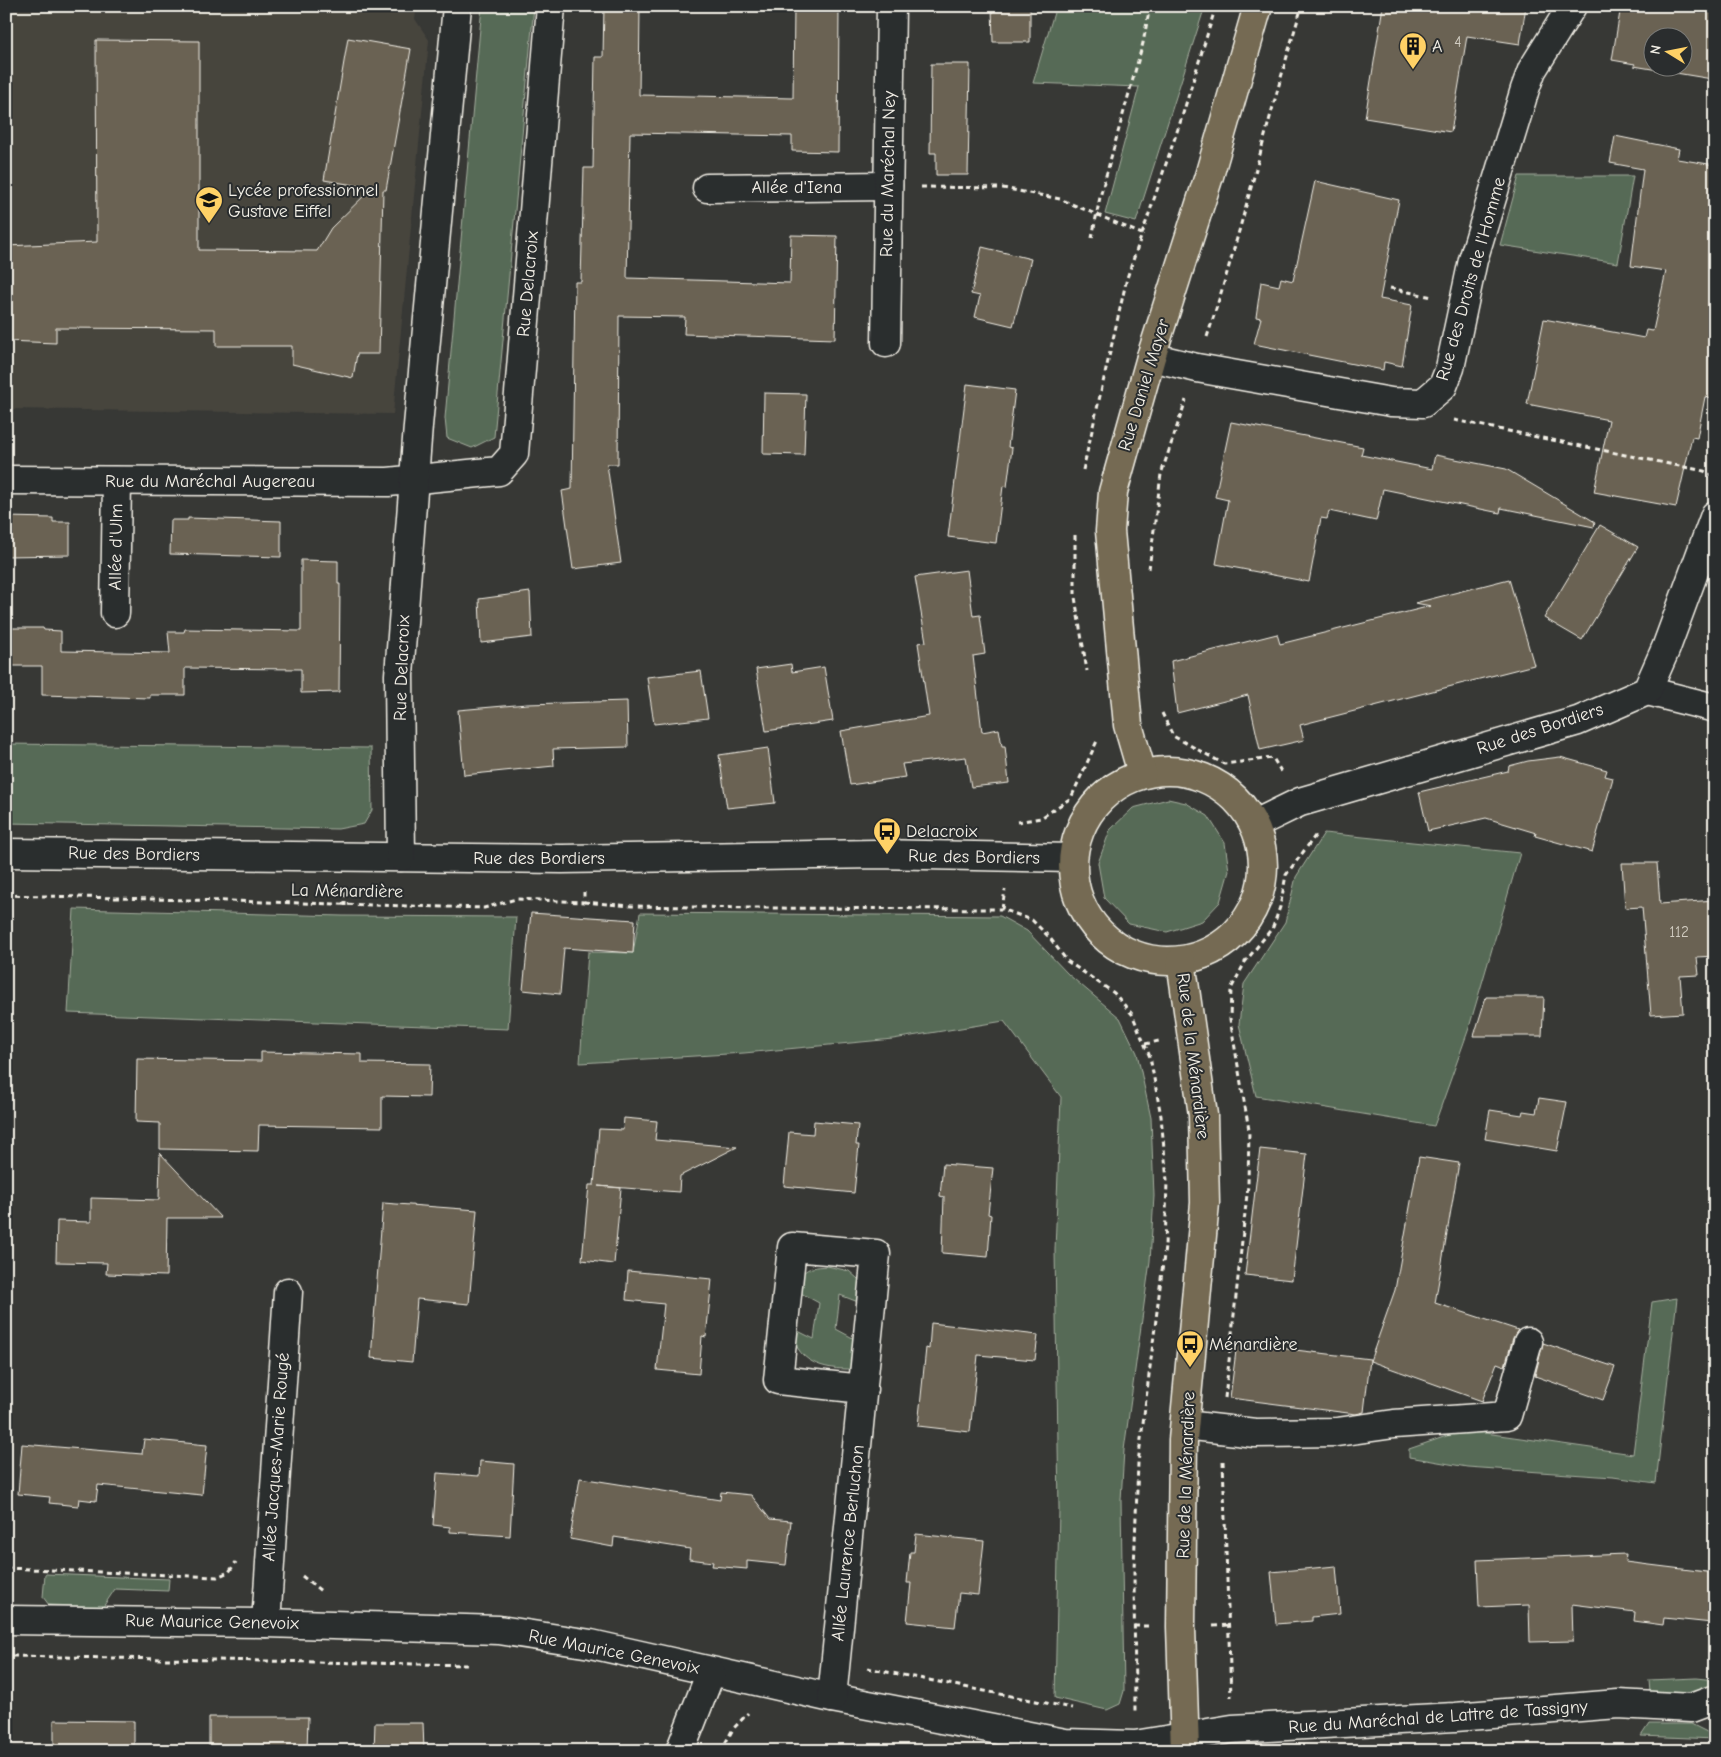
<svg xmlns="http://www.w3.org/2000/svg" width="1721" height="1757" viewBox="0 0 1721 1757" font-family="'Comic Neue',sans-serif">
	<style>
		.built { fill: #47453e }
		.green { fill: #566b56; stroke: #a5ae9f }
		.building { fill: #6b6252; stroke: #f4f1e8; fill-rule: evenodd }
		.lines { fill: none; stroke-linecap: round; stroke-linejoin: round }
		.minor-casing { stroke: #f4f1e8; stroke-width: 31 }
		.major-casing { stroke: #f4f1e8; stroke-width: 31 }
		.path { stroke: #f4f1e8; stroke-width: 3; stroke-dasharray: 5 4; stroke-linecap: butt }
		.minor { stroke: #2a2d2e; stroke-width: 28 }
		.major { stroke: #746b52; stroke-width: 28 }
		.labels { text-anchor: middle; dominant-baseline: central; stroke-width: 4; stroke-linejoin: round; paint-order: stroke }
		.number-label { font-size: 15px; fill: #d2cdc2 }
		.poi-label { font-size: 18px; fill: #f4f1e8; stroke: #2a2d2e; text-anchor: start }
		.street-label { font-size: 18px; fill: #f4f1e8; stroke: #2a2d2e }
	</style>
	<rect width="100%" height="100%" fill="#373835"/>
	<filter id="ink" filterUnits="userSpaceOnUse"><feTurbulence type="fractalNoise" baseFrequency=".02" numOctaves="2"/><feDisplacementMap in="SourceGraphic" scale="10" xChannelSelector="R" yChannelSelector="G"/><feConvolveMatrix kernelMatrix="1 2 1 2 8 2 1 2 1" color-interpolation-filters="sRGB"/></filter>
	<g filter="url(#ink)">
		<path class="built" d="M6,6H417L415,19L429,40L393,414L6,409Z"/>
		<g class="green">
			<path d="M482,6H534L494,437L472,448L447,438L445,418Z"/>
			<path d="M1056,6H1205L1136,222L1105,214L1139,87L1033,83Z"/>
			<path d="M1519,176H1633L1618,263L1500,245Z"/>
			<path d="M6,744L371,748L372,810L364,824L338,829L6,823Z"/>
			<path d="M1168,799L1186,803L1208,816L1225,843L1229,871L1220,902L1202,921L1167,932L1129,924L1104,898L1098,863L1110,830L1133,808Z"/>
			<path d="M1324,833L1520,853L1468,1031L1434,1126L1256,1096L1239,1024L1244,984L1285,922L1296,877Z"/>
			<path d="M74,909L342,916L516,917L508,1029L68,1013Z"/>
			<path d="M640,913L1000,916L1027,931L1068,974L1120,1018L1137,1053L1151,1118L1154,1196L1150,1261L1124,1450L1121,1500L1124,1691L1120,1704L1107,1710L1055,1698L1059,1509L1055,1250L1061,1097L1004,1021L893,1039L744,1053L580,1063L588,952L633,953Z"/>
			<path d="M827,1266L849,1271L866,1286V1305L840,1295L836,1329L862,1343L853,1369C823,1370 794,1362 792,1328L814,1339L819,1303L797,1291C803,1269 804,1268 827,1266Z"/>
			<path d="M1677,1298L1656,1483L1613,1477L1467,1467L1409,1457V1449L1464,1430L1633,1454L1652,1302Z"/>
			<path d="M45,1574L169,1579L168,1591L115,1589L103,1607L49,1605L43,1597Z"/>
			<path d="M1696,1678L1715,1680V1690L1703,1694L1650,1693L1649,1680Z"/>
			<path d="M1649,1724H1691L1715,1736V1739L1641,1736Z"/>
		</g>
		<g class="building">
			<path d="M604,6H640L639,95L793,98L794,6H839L838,152L792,151V136L630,133L627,278L790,283L791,235L837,236L835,339L684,334L685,317L619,316L618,464H607L621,563L573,569L562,491L572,489L575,282H581L584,168H593L595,57H603Z"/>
			<path d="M992,6H1030V42H993Z"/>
			<path d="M1383,6H1526L1520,44L1467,36L1451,132L1365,118Z"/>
			<path d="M1621,6H1715V63L1712,79L1634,66L1635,64L1612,60ZM1654,38H1684V68H1654Z"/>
			<path d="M348,38L411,49L386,190H383L379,354H357L353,378L292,364V346H216V329L56,328V343L6,341V246L97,242L96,40L199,41V250L317,251L331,228L372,188L324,180Z"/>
			<path d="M931,64H970L968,175H936V153H930Z"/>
			<path d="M1615,136L1679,149L1677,159L1715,165V400L1705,397L1697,438L1692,437L1676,507L1594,492L1609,420L1527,404L1544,319L1644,338L1646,330L1653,331L1666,271L1631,266L1643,169L1610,163Z"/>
			<path d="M1315,181L1399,200L1380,299L1412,305L1402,366L1384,362L1383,370L1254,344L1261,318L1256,317L1261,282L1279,286L1281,278L1293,281Z"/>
			<path d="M982,247L1031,259L1013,326L975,317L980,296L971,294Z"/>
			<path d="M967,384L1015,390L1008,447L1012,448L1007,487L1003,486L996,543L948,537Z"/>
			<path d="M764,393L806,394L804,455L763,454Z"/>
			<path d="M1231,422L1363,447L1361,455L1432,469L1435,455L1506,469L1595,522L1594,527L1501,508L1500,513L1383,489L1376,521L1329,511L1327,519L1321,518L1309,582L1216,564L1228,500L1215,497Z"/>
			<path d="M6,517L53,518V522H70V555L6,556Z"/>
			<path d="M188,518L281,521V557L170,554L171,520H188Z"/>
			<path d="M1600,525L1638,547L1582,640L1544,618Z"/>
			<path d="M301,560L338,561V584H340L339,692L301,693V669L185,668V695H150V698L42,695V666H6V628H43L44,630L61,631V651L170,653L168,632H184L185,629L301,631Z"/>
			<path d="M967,570L973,616L980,615L985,654L973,656L982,732L999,729L1002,746H1005L1009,783L971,787L966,757L902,764L905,777L850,785L841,731L929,716L918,643L926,642L915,577Z"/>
			<path d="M1509,579L1534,665L1300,725L1304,740L1260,750L1248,695L1177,713L1171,661L1277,634L1280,644L1431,606L1415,603Z"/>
			<path d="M530,592L532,637L481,643L479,599Z"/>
			<path d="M791,664L792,672L824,667L833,721L766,731L756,669Z"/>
			<path d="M701,671L708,718L654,724L647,677Z"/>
			<path d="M627,701L628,747L553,749L554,766L464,775L458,710L527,704Z"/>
			<path d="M768,748L775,803L727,808L719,755Z"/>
			<path d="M1560,757L1607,770L1605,776L1613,778L1592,852L1535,836L1536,833L1486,818L1428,831L1419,792L1508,771L1509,766L1528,761Z"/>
			<path d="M1622,863H1657L1660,904L1715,900V956L1697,957L1699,975L1680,976L1683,1013L1651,1015L1642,907L1625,908Z"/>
			<path d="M531,913L635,920L633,953L564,948L560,994L523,990Z"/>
			<path d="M1486,997H1544L1542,1036H1474Z"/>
			<path d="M261,1052L362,1054V1063L430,1064L429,1097L382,1096V1127L259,1125L258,1151L160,1149V1123L136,1122L137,1059L261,1061Z"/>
			<path d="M1539,1098L1567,1102L1557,1151L1485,1139L1490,1110L1522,1115L1523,1111L1536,1113Z"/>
			<path d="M624,1118L657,1121L655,1140L737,1147L680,1176L679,1192L598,1186L621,1188L614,1264L582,1260L589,1185H594L599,1129L623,1130Z"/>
			<path d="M814,1121L858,1125L856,1145H859L854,1193L784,1186L789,1132L813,1134Z"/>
			<path d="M1260,1149L1307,1154L1292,1280L1245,1275Z"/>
			<path d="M160,1153L221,1218H167L166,1276L106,1274L107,1263L56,1262L57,1221L91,1222V1198L159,1200Z"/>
			<path d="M1419,1157L1459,1163L1435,1303L1518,1330L1513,1338L1505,1366L1497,1363L1482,1401L1370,1361L1395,1290Z"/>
			<path d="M943,1164L993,1168L988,1214L991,1215L988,1257L942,1253L944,1197L940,1196Z"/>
			<path d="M383,1203L477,1210L469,1304L417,1299L412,1362L371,1358Z"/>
			<path d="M628,1271L712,1279L706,1337L702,1336L699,1374L657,1370L664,1304L626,1300Z"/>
			<path d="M931,1323L1038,1335L1035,1360L978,1355L970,1432L918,1426L926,1348L929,1349Z"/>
			<path d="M1237,1343L1370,1359L1364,1412L1356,1414L1230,1398Z"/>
			<path d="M1543,1343L1615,1367L1603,1400L1535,1376Z"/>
			<path d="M144,1439L207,1445L202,1495L98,1485L96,1501L79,1499L78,1506L49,1503L50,1497L18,1494L22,1444L142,1454Z"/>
			<path d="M480,1461L514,1464L510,1536L450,1532V1527L433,1525L437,1473L479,1476Z"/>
			<path d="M580,1478L720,1500L721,1492L751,1495L770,1519L791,1521L786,1565L747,1561V1569L712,1566L713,1562L689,1559L690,1549L614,1537L613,1547L570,1539Z"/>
			<path d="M916,1534L984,1541L978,1595L959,1593L955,1627L907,1622L911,1583H907L910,1552H914Z"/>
			<path d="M1626,1554L1625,1562L1715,1573L1712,1623L1664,1618L1663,1625L1634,1621L1635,1612L1572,1604L1573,1641L1530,1642L1529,1605L1479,1607L1477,1560Z"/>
			<path d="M1336,1566L1340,1614L1312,1617V1621L1276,1624L1271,1572Z"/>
			<path d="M209,1717H308L307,1751H209Z"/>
			<path d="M54,1720L134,1721V1751H54Z"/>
			<path d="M375,1723H423L424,1751H374Z"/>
		</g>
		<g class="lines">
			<g class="minor-casing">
				<g id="minor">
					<path d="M707,188L888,186"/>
					<path d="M886,343L891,6"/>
					<path d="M1151,357L1197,368L1391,402L1423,403L1443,386L1450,368L1473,260L1525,89L1532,70L1572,6"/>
					<path d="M6,480L388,482L499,471L514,454L551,6"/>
					<path d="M115,613L117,481"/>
					<path d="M1647,691L1715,708"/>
					<path d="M1255,824L1300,802L1578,721L1647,691L1666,648L1715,515"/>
					<path d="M6,853L562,859L876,854L1072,858"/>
					<path d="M401,857L399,675L418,426L457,6"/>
					<path d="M1185,1425L1255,1433L1337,1432L1394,1424L1507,1416L1528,1342"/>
					<path d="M6,1620L266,1623L499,1630L591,1644L832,1698L1065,1743L1135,1745L1232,1729L1455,1717L1618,1704L1691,1708L1715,1699"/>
					<path d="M266,1623L288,1292"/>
					<path d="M832,1698L876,1254L792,1247L778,1380L863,1389"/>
					<path d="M680,1751L711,1672"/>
				</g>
			</g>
			<g class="major-casing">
				<g id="major">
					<circle cx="1168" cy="866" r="95"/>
					<path d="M1142,773L1128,725L1110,531L1113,492L1151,357L1209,176L1258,6"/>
					<path d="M1181,961L1203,1115L1205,1203L1183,1440L1181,1627L1185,1751"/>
				</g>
			</g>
			<g class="path">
				<path d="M921,187L1003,188L1060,199L1142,234"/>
				<path d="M1092,238L1100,197L1143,43L1150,6"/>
				<path d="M1390,288L1432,297"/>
				<path d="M1207,337C1243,228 1268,116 1302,6"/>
				<path d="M1454,420L1704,471L1715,477"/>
				<path d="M1083,470L1127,278L1181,120L1216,6"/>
				<path d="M1075,535V597L1087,671"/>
				<path d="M1149,569L1161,474L1186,400"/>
				<path d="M1162,713L1173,736L1224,764L1273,758L1282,773"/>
				<path d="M1017,822L1041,818L1071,798L1097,741"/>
				<path d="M6,895L484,908L516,899L584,902V892"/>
				<path d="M584,902L632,906L751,908L1002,909L1032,920L1050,938L1067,961L1114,993L1132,1014L1150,1057L1161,1116L1167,1181L1165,1247L1138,1463L1134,1569L1135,1713"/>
				<path d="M345,906V889"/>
				<path d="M1002,909L1005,890"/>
				<path d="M1145,1044L1159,1041"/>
				<path d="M1225,1398L1248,1185L1249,1130L1230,1019L1231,989L1245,962L1273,927L1280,907L1286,875L1315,836L1313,832"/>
				<path d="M1223,1461L1231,1697"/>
				<path d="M6,1568L217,1577L229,1572L236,1562"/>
				<path d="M302,1576L321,1591"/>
				<path d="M1134,1626H1149"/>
				<path d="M1213,1626L1229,1625"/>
				<path d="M12,1656L468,1665"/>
				<path d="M867,1668L1072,1708"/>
				<path d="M721,1751L733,1729L748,1713"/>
			</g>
			<use href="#minor" class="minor"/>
			<use href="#major" class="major"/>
		</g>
	</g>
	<defs>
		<g id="building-pin" transform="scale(1.4375)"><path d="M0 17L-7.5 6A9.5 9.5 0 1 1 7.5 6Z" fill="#ffd166" stroke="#2a2d2e"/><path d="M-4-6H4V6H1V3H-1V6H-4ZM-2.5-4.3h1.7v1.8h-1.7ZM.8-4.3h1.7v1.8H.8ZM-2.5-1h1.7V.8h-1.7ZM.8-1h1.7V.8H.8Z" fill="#111"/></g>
		<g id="school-pin" transform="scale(1.4375)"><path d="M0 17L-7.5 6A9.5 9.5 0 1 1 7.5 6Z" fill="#ffd166" stroke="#2a2d2e"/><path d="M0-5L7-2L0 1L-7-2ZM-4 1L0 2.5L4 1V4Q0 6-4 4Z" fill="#111"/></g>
		<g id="bus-pin" transform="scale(1.4375)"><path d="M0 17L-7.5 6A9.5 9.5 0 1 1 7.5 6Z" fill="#ffd166" stroke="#2a2d2e"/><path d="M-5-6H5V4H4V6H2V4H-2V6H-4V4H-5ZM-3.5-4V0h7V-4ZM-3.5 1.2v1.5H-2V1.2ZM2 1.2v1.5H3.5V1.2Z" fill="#111"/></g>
	</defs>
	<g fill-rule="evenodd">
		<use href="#building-pin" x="1413" y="46"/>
		<use href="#school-pin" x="209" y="200"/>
		<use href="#bus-pin" x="887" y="831"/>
		<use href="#bus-pin" x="1190" y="1344"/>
	</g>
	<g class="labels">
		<g class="number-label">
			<text x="1458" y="42">4</text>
			<text x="1679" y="932">112</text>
		</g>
		<g class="poi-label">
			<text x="1432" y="46">A</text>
			<text x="228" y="190">Lycée professionnel<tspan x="228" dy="21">Gustave Eiffel</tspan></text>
			<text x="906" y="831">Delacroix</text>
			<text x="1209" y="1344">Ménardière</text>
		</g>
		<g class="street-label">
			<text transform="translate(888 174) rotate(-89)">Rue du Maréchal Ney</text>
			<text x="797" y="187">Allée d'Iena</text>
			<text transform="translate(1471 279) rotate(-74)">Rue des Droits de l'Homme</text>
			<text transform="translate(528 284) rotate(-85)">Rue Delacroix</text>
			<text transform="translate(1144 385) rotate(-73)">Rue Daniel Mayer</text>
			<text x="210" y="481">Rue du Maréchal Augereau</text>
			<text transform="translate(116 547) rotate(-89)">Allée d'Ulm</text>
			<text transform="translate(402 668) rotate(-88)">Rue Delacroix</text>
			<text transform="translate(1540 729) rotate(-18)">Rue des Bordiers</text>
			<text transform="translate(134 854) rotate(1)">Rue des Bordiers</text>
			<text transform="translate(974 857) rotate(1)">Rue des Bordiers</text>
			<text x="539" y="858">Rue des Bordiers</text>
			<text transform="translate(347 891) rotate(1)">La Ménardière</text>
			<text transform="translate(1193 1056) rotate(83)">Rue de la Ménardière</text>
			<text transform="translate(276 1457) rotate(-86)">Allée Jacques-Marie Rougé</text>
			<text transform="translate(1186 1475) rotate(-88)">Rue de la Ménardière</text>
			<text transform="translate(848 1543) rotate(-84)">Allée Laurence Berluchon</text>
			<text transform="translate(212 1622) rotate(1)">Rue Maurice Genevoix</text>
			<text transform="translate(614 1652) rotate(11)">Rue Maurice Genevoix</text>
			<text transform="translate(1438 1717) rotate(-4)">Rue du Maréchal de Lattre de Tassigny</text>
		</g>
	</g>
	<rect width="1721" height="1757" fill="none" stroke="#2a2d2e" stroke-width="25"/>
	<rect x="12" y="12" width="1696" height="1732" fill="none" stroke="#f4f1e8" stroke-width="2" filter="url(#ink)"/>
	<g transform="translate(1668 52) rotate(280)"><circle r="24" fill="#2a2d2e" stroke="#7b7b78"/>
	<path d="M0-4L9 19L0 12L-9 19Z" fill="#ffd166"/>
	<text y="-8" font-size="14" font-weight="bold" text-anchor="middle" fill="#f4f1e8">N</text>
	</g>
</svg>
